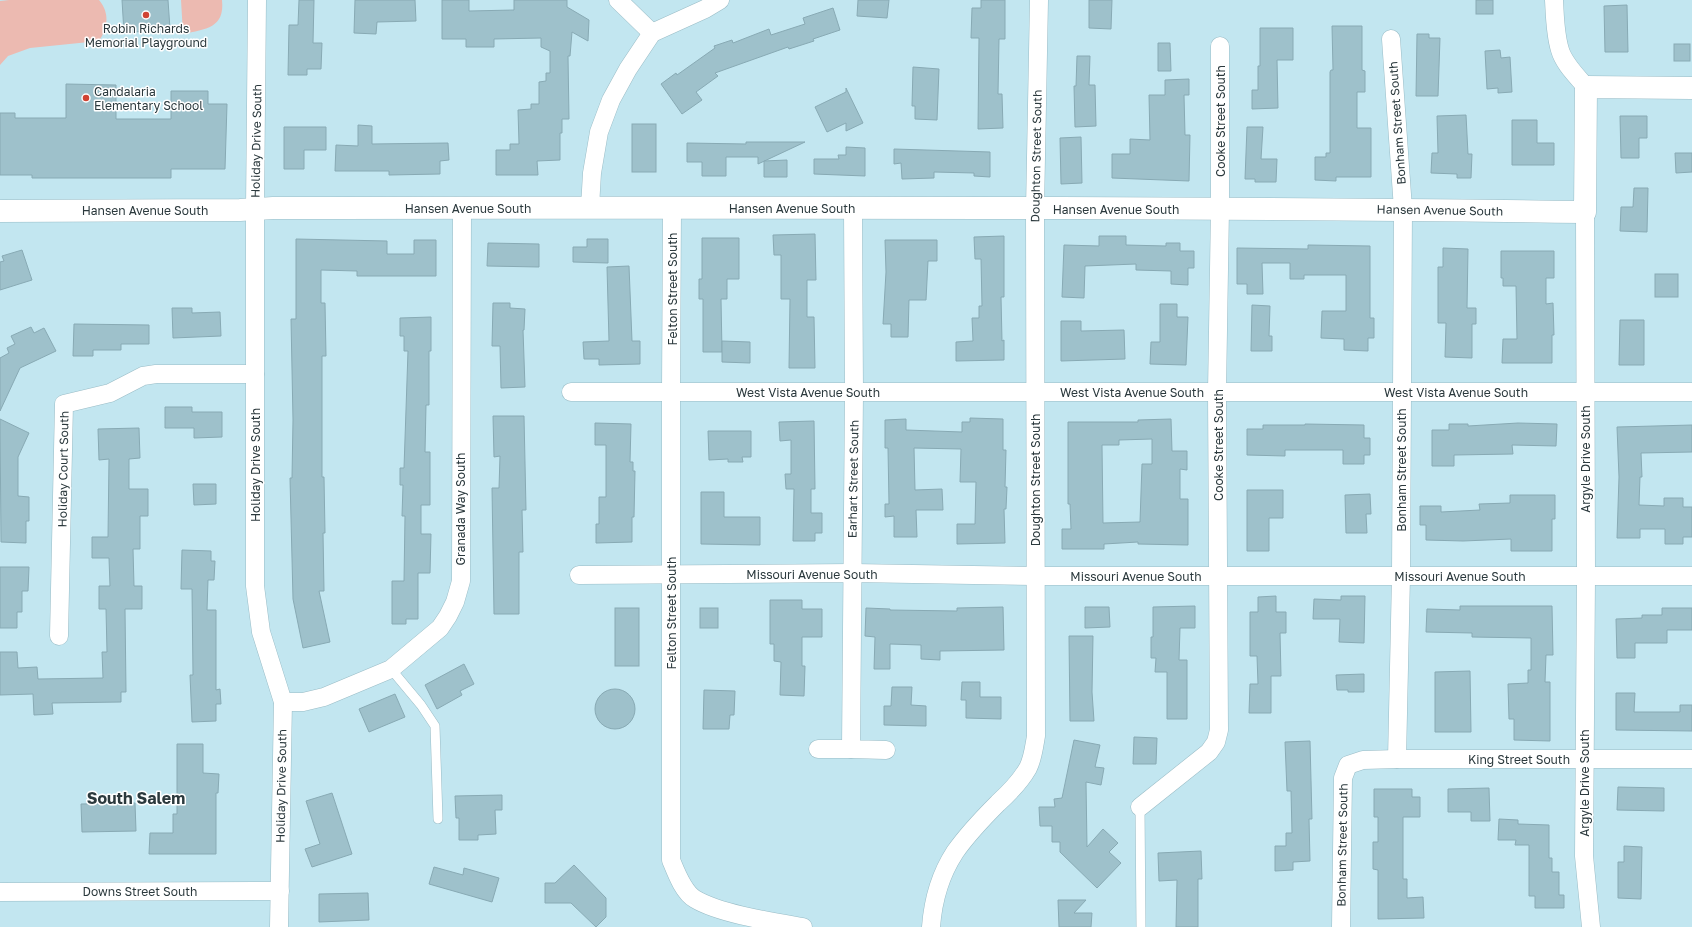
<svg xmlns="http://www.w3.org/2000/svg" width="1692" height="927" viewBox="0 0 1692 927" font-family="'Golos Text',sans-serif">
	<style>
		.park { fill: #ecbab1 }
		.building { fill: #9ec1cb; stroke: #88aab4; fill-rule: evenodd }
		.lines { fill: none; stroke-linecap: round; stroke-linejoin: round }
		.service-casing { stroke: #99bcc6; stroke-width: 10 }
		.minor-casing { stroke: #99bcc6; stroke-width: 19 }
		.tertiary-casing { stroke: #99bcc6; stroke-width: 23 }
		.service { stroke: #fff; stroke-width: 9 }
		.minor { stroke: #fff; stroke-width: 18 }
		.tertiary { stroke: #fff; stroke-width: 22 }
		.poi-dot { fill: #d04333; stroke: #fff; stroke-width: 1.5 }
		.labels { text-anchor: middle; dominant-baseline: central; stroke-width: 3; stroke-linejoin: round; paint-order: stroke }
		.poi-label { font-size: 12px; fill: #2b393d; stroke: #fff }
		.street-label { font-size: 12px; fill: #2b393d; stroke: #fff }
		.district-label { font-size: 16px; font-weight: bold; fill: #2b393d; stroke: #fff }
	</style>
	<rect width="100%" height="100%" fill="#c2e6f0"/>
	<g class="park">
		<path d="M9,0H99C110,13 108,28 99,41L30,48L8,56L0,65V1Z"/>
		<path d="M181,0H222C225,28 206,29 183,34Z"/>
	</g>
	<g class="building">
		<path d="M122,0H168L170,29L124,33Z"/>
		<path d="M299,0H314L313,43H322L321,69H307V75H288L289,25H298Z"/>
		<path d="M355,0H415L416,21L377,22L376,34L354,33Z"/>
		<path d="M442,0H469V11L514,10V0H567V7L589,20L588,41L572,32L570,56H568L569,119H562V133H560V160L537,161L538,175H496V150H510V144H519L518,110L531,109V104H539V82L546,81V73H550V51L541,47V38L494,39V47H466V39H442Z"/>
		<path d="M858,0H889L887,18L857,16Z"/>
		<path d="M981,0H1005V39H999L998,94H1002L1003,128L978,129L979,38H971L972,8H981Z"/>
		<path d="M1089,0H1112L1111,29L1089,28Z"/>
		<rect x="1476" y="0" width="17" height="14"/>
		<path d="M1627,5L1628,52H1605L1604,6Z"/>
		<path d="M833,8L840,30L813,39L814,41L789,49L788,47L715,73L718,76L696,92L702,100L682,114L661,84L676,73L677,75L715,48L714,46L732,40L733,43L769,29L771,35L805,24L803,18Z"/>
		<path d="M1332,26H1362V70L1365,71V92H1357V128H1371V177H1336V181L1315,180V157H1326V153H1330V72L1331,70H1333Z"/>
		<path d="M1260,28H1293V60H1277L1278,108L1252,109V90H1258V66H1260Z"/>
		<path d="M1417,34H1429V38H1440L1438,96H1416Z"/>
		<path d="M1158,43H1170L1171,71H1158Z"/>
		<rect x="1674" y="44" width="16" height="17"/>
		<path d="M1500,50L1501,58L1510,57L1512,92L1498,93V88L1487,89L1485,51Z"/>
		<path d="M1077,56H1090L1089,85H1095L1096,126L1075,127L1074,86H1076Z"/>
		<path d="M913,67L939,69L937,120L915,119V106H912Z"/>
		<path d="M1189,79V95H1184L1185,135H1190L1189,181L1112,178V154H1130V139L1150,140L1149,95H1165V80Z"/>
		<path d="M66,84L116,85V119H171V91H208V104H227L225,169H171V178H32V175H0V113H15V118H66Z"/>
		<path d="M846,88L863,123L846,131V123L827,132L815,107L846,92Z"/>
		<path d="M1466,115L1468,154H1472L1471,178H1457V174L1431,173L1432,153H1438L1437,116Z"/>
		<path d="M1620,116H1647V138H1639V158H1621Z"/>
		<path d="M1512,120H1537V143H1554V165H1512Z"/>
		<rect x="632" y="124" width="24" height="48"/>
		<path d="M358,125L372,126V144L448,143L449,160L440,161V174L389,175V171H335L336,145L358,146Z"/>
		<path d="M284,127H326V150H304V169H284Z"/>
		<path d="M1247,127H1263L1261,159H1277L1276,182H1255V179H1245Z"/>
		<path d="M1081,137L1082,183L1061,184L1060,138Z"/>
		<path d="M746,142H805L758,164V157H726V176H702V162H687V143L746,144Z"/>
		<path d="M846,147L865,148V176L814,174V159H839L838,155H846Z"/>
		<path d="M894,149L990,152V177L974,176V173L934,172V178L902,179L901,163L894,164Z"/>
		<path d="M1675,153H1692V172L1676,173Z"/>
		<path d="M787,160V177H764V161Z"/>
		<path d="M1634,188H1648L1647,232L1620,231L1621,207H1633Z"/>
		<path d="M815,234L816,280H807V317H814L815,368H789L790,299H781V255H774L773,235Z"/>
		<path d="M1004,236V297H1001L1002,341L1004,340V360L956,361V342L973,341L972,318H979V306H982L981,259H975L974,237Z"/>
		<path d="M1099,236H1126V245L1166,246V243H1180V251H1194V268H1188V285L1171,284V271L1136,270V264L1085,266L1084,298L1062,297L1064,245L1099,246Z"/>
		<path d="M702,238H739V279H727V299H721L722,352H703V299H699V279H702Z"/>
		<path d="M296,239L387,241V254H414V240H436V276H357V271L321,270V303H325L326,356H322V477H324L325,533H323L324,591H319L330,642L303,648L293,599L290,478H292L293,420L291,319H296Z"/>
		<path d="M587,239H608V263L573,262V247H587Z"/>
		<path d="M885,240H937V261H928L926,300H909L908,337H891V324H883L886,272Z"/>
		<path d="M488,243L539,244V267L487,266Z"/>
		<path d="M1308,245L1370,246V318H1374V338H1368V351L1344,350V339L1321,338L1322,311H1346V275H1304V279H1290V263H1262L1263,294H1247V284H1237V248L1308,249Z"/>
		<path d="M1443,248L1468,249L1467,308H1476V324H1472V358L1445,357L1446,323H1438V267H1443Z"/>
		<path d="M22,250L32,280L0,290V262L4,261L2,256Z"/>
		<path d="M1501,251H1554V278H1546V304L1553,303L1554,335H1552V363H1502L1503,339H1517L1516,286H1503V278H1501Z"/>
		<path d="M629,266L632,341H640V364L599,365V359H584L583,342L609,341L607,267Z"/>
		<rect x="1655" y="274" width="23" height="23"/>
		<path d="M493,303H510V308L525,309L524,330H523L525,387L501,388L500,346H492Z"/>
		<path d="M1160,304H1177V317H1188L1186,365L1150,364L1151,342H1160Z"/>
		<path d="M1252,305L1270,306L1269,336H1272V351H1251Z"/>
		<path d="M172,308H192V313L220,312L221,336L173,338Z"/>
		<path d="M431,317V351H429V405H426L425,452H430V505H421V534H431L430,573H418V619H406V624H392V581H404L405,516H402L403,485H400V468H404L408,351H404V336H400V318Z"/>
		<path d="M1620,320H1644V365H1619Z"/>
		<path d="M1061,321H1081V331L1124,330L1125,359L1061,361Z"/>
		<path d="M74,324L149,325V344H121V350H93V356H73Z"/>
		<path d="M31,327L34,333L44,328L56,351L20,368L0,411V358L9,353L7,348L15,344L11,336Z"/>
		<path d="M722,341L750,342V363L722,362Z"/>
		<path d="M165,407H192V412H222V437L194,438V428H165Z"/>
		<path d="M493,416H524L526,510H522L523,552H519V614H494L492,488H499L500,456L494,457Z"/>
		<path d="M970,418L1003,419V450H1006L1005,487H1007L1006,509H1004L1005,543L957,544V524H975L976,482H960L961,449L914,448L915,490L942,489L943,510H916L917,537H894V516L885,517V504H889L888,448H885V420L906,419V430L962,432V422H970Z"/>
		<path d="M0,419L29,433L18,457V496L29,497V521H26V543L1,542Z"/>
		<path d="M1171,419L1172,451H1187V470L1180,469V499H1188V545L1138,544V542L1104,544V549H1062V529H1071L1070,504H1068V422H1138V420ZM1152,439V464H1142L1140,522L1103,523L1102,445H1119V440Z"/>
		<path d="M814,421L815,489H811V513H822V533H815V541H793L794,489H786L785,474H791V440L780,441L779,422Z"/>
		<path d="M595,423L631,424L630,462H633V471H635L634,517H632V542L596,543V524H599V497H606V445H595Z"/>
		<path d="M1518,423L1557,424L1556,446L1512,445L1513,454L1454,455V466H1432V430H1449V424H1468V426Z"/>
		<path d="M1305,424L1364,425V438H1370V455H1364V464H1343V450H1285V456L1247,455V429H1263V425H1305Z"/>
		<path d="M1692,425V452L1641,453L1642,477H1640L1639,505L1664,506V498H1683V507H1692V537H1683V544H1665V529H1640V538H1617L1619,477L1617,427Z"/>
		<path d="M139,428L140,458L129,459V489H148V516H140V549H133L134,586H142V609H125L126,692H121V702L52,703L53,714L34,715L33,694L0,695V652H17L18,668L37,667L38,679L103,678L102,652H107L106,609H99V586H110L109,558H92V537H108L109,459L99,460L98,429Z"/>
		<path d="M708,431H751V457H742L743,462H728V459L709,460Z"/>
		<path d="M193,484H216V504L194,505Z"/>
		<path d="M1247,490H1283V518H1269V551H1247Z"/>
		<path d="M701,492H724V517H760V545L701,544Z"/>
		<path d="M1370,494L1371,514H1366L1367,533H1346L1345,495Z"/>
		<path d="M1510,495H1555V519H1552V551H1511V539L1463,541L1426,540V525H1420V506H1441V512L1480,510L1479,504L1510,503Z"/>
		<path d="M182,550L211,551V561H215L214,580H208L207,610H216V690L220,689L221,704H216V721L192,722L190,675H193L192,589H181Z"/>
		<path d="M0,567H29L28,591H22V612H17V628H0Z"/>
		<path d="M1276,596V612H1286V633H1280L1281,676H1271V713H1249L1250,684H1258L1257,656H1250V612H1258V597Z"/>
		<path d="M1341,596H1365L1364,643L1339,642L1340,619H1313L1314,599L1341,600Z"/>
		<path d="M770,600H802V609H822V637H802V666H805L804,696L780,695L781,662L774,661V644H770Z"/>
		<path d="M1195,606V628H1180L1179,660H1187V719H1167V672H1155L1156,658H1151V637H1153V607Z"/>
		<path d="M1460,606H1552L1553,655H1546L1545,682H1550V741L1514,740V719H1509L1508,684L1528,683V670H1531V638L1472,637V633L1426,632L1427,609L1460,610Z"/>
		<path d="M1003,607L1004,650L940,651V660L921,659V645L890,644V669H874L875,637L865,636L866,608L890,609V610L957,611V608Z"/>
		<path d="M1085,607H1109L1110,627L1085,628Z"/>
		<rect x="615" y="608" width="24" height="58"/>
		<rect x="700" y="608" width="18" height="20"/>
		<path d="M1662,608H1692V630H1667V643H1635V658H1617L1616,619L1642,618V615H1662Z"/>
		<path d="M1069,636H1093L1092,692L1094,721H1070Z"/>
		<path d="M464,664L474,684L460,691L462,695L437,709L425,685Z"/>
		<path d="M1470,671L1471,732H1435V672Z"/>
		<path d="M1364,674V692H1348V690H1337L1336,675Z"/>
		<path d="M962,682H980V697H1001V719L966,718V700H961Z"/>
		<path d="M892,687H912L911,705L926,706V726L884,725V706H891Z"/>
		<circle cx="615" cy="709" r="20"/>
		<path d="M704,690L735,691L734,715H730L729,729H703Z"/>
		<path d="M1616,693H1635L1634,712H1680V705H1692V731L1616,730Z"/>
		<path d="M395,694L405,717L369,732L359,709Z"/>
		<path d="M1134,737L1157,738L1156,764H1133Z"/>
		<path d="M1074,740L1100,745L1095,767L1104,768L1101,785L1086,782L1087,847L1103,829L1118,843L1109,852L1121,863L1097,888L1060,852V842H1052V826H1040L1039,807H1055L1054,799L1062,798Z"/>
		<path d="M1310,741L1312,819H1309L1310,861L1293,862V870L1275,871V846H1286V833H1292L1291,791H1287L1285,742Z"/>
		<path d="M177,744H203V773L219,774L218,793H216V854H149L150,833H173V814H177Z"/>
		<path d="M1618,787L1664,788V811L1617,810Z"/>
		<path d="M1489,788L1490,821H1471V812H1448V789Z"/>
		<path d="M1374,789H1412V797H1420V817H1403V879H1407V898L1423,897L1424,918L1378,919V870L1373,869V842H1378V817H1374Z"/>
		<path d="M332,793L352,854L312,867L305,849L320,844L306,801Z"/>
		<path d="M502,795V810H495L496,834L478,835V840H459V818H456L455,796Z"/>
		<path d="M135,803L136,831L82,832L81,804Z"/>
		<path d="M1499,819L1518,820V824L1549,825V858H1552V872H1559V895H1564V908H1535V896H1529V845H1515L1516,840H1498Z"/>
		<path d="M1624,846L1642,847L1641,899L1618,898V862H1624Z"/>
		<path d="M1201,851L1202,879H1198V927H1176L1177,880L1159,881L1158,853Z"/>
		<path d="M574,865L606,898V917L596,927L571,903H545V883H555Z"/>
		<path d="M434,867L463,875L464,868L499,878L492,902L429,884Z"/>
		<path d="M368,893L369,920L319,922V894Z"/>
		<path d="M1058,900H1086L1074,913H1092L1091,927H1059Z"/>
	</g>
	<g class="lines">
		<g class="service-casing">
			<g id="service">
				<path d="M391,669L421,705L435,726L438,819"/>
				<path d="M1140,807L1141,927"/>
			</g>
		</g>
		<g class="minor-casing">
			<g id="minor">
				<path d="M257,0L255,209V586L261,632L283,702L279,927"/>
				<path d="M618,0L652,33"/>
				<path d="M1554,0C1555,17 1555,34 1560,50C1564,64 1577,76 1586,87"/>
				<path d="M1391,39L1403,209L1401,576L1397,759"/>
				<path d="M590,207L592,173L599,132L611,100L628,69L652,33L705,9L720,0"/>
				<path d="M672,208L671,392V860C676,872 683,892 695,899C720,914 774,922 803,927"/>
				<path d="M853,208L854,392L851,749L886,750"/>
				<path d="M1585,212L1586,577L1584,856L1591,927"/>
				<path d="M571,392H1692"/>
				<path d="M579,575L853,573L1035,576H1692"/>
				<path d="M59,636L64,404L110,393L143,376L156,374H255"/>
				<path d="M283,702H303L324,697L391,669L440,628L448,616L455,602L461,581L462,208"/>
				<path d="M818,749H851"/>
				<path d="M1140,807L1209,752L1216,742L1219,730L1217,392L1220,208V46"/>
				<path d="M0,892L280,891"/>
				<path d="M931,927C933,900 940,875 955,852C967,835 983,818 998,803C1009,793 1020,782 1028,768C1033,758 1034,747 1036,736L1035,209L1039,0"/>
				<path d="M1341,927L1343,778L1348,765L1363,760L1397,759H1692"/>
			</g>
		</g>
		<g class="tertiary-casing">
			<path id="tertiary" d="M0,211L240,210L273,208C710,208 1148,206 1585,212L1586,87L1692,88"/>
		</g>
		<use href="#service" class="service"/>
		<use href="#minor" class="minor"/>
		<use href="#tertiary" class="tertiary"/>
	</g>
	<g class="poi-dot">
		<circle cx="146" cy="15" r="4"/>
		<circle cx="86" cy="98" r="4"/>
	</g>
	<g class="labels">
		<g class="poi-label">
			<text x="146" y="28">Robin Richards<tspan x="146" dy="14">Memorial Playground</tspan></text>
			<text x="94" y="91" text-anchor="start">Candalaria<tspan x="94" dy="14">Elementary School</tspan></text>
		</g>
		<g class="street-label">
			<text transform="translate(1220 121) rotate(-90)">Cooke Street South</text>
			<text transform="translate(1397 123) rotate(-94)">Bonham Street South</text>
			<text transform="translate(256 141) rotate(-89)">Holiday Drive South</text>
			<text transform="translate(1036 156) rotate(-89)">Doughton Street South</text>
			<text x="468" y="208">Hansen Avenue South</text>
			<text x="792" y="208">Hansen Avenue South</text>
			<text x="1116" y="209">Hansen Avenue South</text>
			<text x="145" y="210">Hansen Avenue South</text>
			<text transform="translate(1440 210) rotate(1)">Hansen Avenue South</text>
			<text transform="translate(672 289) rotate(-90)">Felton Street South</text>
			<text x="808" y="392">West Vista Avenue South</text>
			<text x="1132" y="392">West Vista Avenue South</text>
			<text x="1456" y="392">West Vista Avenue South</text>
			<text transform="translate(1218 445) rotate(-90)">Cooke Street South</text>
			<text transform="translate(1585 459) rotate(-90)">Argyle Drive South</text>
			<text transform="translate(255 465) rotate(-90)">Holiday Drive South</text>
			<text transform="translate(63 469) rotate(-89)">Holiday Court South</text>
			<text transform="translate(1401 470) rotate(-90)">Bonham Street South</text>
			<text transform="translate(853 479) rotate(-89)">Earhart Street South</text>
			<text transform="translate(1035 480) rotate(-90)">Doughton Street South</text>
			<text transform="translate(460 509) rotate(-90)">Granada Way South</text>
			<text x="812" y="574">Missouri Avenue South</text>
			<text x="1136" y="576">Missouri Avenue South</text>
			<text x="1460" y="576">Missouri Avenue South</text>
			<text transform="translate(671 613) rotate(-90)">Felton Street South</text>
			<text x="1519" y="759">King Street South</text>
			<text transform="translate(1584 783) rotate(-90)">Argyle Drive South</text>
			<text transform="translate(281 786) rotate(-89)">Holiday Drive South</text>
			<text transform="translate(1342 845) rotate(-89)">Bonham Street South</text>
			<text x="140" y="891">Downs Street South</text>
		</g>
		<g class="district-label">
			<text x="136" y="798">South Salem</text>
		</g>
	</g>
</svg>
